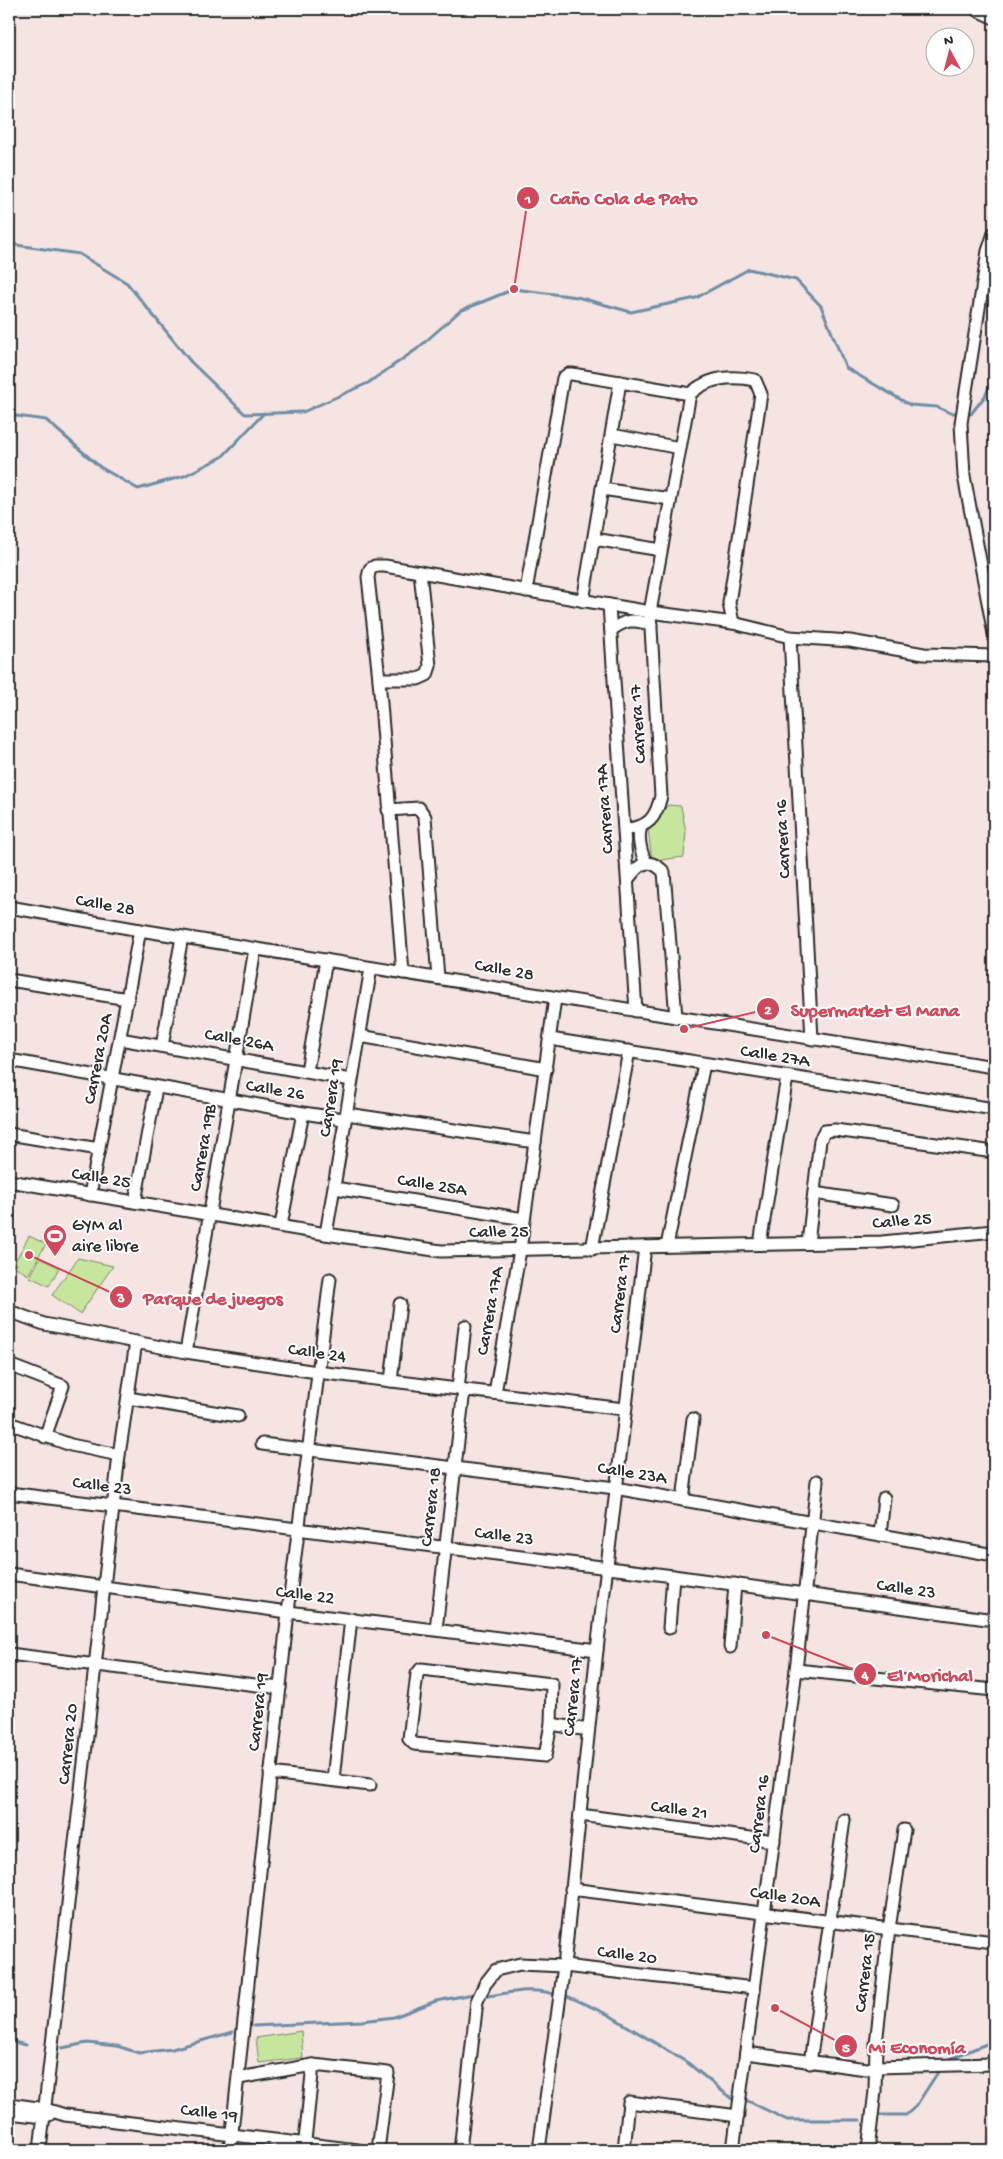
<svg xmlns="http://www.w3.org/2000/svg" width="1003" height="2159" viewBox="0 0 1003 2159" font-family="'Gochi Hand',sans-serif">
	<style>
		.green { fill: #c6e59d; stroke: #788864 }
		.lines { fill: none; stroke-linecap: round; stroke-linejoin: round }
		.stream { stroke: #6e8da6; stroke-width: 3 }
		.minor-casing { stroke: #2b2b2b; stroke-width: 15 }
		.minor { stroke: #fff; stroke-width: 11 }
		.labels { text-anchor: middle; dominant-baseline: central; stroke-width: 4; stroke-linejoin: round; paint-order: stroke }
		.street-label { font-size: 18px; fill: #2b2b2b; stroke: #fff }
		.poi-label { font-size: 18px; fill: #2b2b2b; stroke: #fff; text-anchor: start }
		.leader { fill: none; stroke: #d1495b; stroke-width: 2 }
		.callout-dot { fill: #d1495b; stroke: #fff; stroke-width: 2 }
		.mark-label { font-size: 15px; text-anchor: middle; font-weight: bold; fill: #fff }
		.callout-label { font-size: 19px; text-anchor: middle; font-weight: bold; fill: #d1495b; stroke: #fff; stroke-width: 4; stroke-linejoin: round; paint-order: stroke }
	</style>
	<rect width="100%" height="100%" fill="#f5e4e2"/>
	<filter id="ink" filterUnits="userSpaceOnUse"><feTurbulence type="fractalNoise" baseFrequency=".02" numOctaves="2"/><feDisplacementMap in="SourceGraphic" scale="10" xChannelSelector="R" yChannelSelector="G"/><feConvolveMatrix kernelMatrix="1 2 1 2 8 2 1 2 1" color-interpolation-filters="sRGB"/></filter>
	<g filter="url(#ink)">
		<g class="green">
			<path d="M668,805L681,806L686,832L684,857L652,861L648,829Z"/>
			<path d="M29,1236L46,1244L28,1275L13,1265Z"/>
			<path d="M40,1258L59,1268L49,1286L30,1277Z"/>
			<path d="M78,1258L113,1266L80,1314L52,1295Z"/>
			<path d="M301,2031L303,2058L259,2063L256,2038Z"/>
		</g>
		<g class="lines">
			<g class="stream">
				<path d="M9,244L79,254L127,283L191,362L245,414L303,412L368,383L417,349L460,311L514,289L577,297L631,312L696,298L749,269L796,280L821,306L846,368L910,405L937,407L950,413H959"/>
				<path d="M965,414H971L985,396L994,376"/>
				<path d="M9,415L46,420L100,467L138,489L184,476L222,457L264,413"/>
				<path d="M565,1995L609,2015L688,2063L732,2099"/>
				<path d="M488,1996C510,1993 532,1987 553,1994"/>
				<path d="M253,2026L362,2021L394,2017L436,2001L473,1994"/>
				<path d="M9,2041L26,2045"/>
				<path d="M62,2048L87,2043L117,2046L139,2053L172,2049L233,2032"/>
				<path d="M949,2059L994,2041"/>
				<path d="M748,2101L787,2120H860"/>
				<path d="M880,2115H906L916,2106L940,2069"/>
			</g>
			<g class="minor-casing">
				<g id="minor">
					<path d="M975,9L994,18"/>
					<path d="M994,233L988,251L961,423L964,476L994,634"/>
					<path d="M620,382L690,394C708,377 731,375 755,380L761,394L729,603L733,623"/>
					<path d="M612,435L680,448"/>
					<path d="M602,489L670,499"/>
					<path d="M594,539L661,550"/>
					<path d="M526,591L563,378L568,374H572L620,382L583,601"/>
					<path d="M609,605L636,1011"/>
					<path d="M611,630C625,620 634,618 651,625"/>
					<path d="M790,637L812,1039"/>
					<path d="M379,679H418L427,675L430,666L420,572"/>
					<path d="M388,810L419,808L425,817L438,978"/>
					<path d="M641,827C637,837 641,855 647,863"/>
					<path d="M625,829C648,828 656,818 661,796L650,612L690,394"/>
					<path d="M628,879C640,863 648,856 664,872L676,1017"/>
					<path d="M9,907L140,930L676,1017L994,1067"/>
					<path d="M403,973L379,679L368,577L370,569L375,566H385L650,612L733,623L790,637L850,641L924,654L994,656"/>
					<path d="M9,980L128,999"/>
					<path d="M360,1036L546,1069"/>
					<path d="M120,1039L351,1080"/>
					<path d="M550,1039L994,1109"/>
					<path d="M162,1046L182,937"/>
					<path d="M9,1060L303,1113L343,1119L347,1114L535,1142"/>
					<path d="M307,1071L326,960"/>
					<path d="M9,1134L99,1149"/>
					<path d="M9,1181L326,1234L441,1251L882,1242L994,1231"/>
					<path d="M335,1188L524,1219"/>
					<path d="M814,1193L893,1205"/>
					<path d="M90,1195L140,930"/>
					<path d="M135,1202L156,1088"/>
					<path d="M281,1225L303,1113"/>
					<path d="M326,1234L371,968"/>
					<path d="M808,1243L820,1140L825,1131L835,1130L994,1152"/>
					<path d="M760,1244L787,1077"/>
					<path d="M667,1246L704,1064"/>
					<path d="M592,1249L629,1051"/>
					<path d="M9,1311L44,1324L186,1352L317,1372L624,1409"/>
					<path d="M186,1352L255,949"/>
					<path d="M9,1365L63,1386L45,1437"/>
					<path d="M391,1381L400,1304"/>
					<path d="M458,1389L465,1326"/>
					<path d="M495,1393L520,1250L555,998"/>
					<path d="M128,1398L238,1416"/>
					<path d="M9,1423L71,1445L119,1455"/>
					<path d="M262,1444L615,1488L994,1555"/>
					<path d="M9,1493L673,1576L994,1620"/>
					<path d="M683,1500L693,1419"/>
					<path d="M880,1535L884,1498"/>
					<path d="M9,1574L288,1612L597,1650"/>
					<path d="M669,1628L673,1576"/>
					<path d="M436,1629L464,1390"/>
					<path d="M730,1647L735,1584"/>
					<path d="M9,1654L280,1688"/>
					<path d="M421,1669L552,1684L551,1724L545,1756L414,1744L409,1739L417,1674Z"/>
					<path d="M796,1670L994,1690"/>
					<path d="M551,1724L588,1730"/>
					<path d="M270,1773L370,1785"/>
					<path d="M333,1779L351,1619"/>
					<path d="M580,1815L774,1841"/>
					<path d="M571,1889L994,1942"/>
					<path d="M746,2053L867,2069L876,2067L994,2064"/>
					<path d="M810,2063L844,1820"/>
					<path d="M239,2078L313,2065L388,2073L378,2150"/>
					<path d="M9,2104L45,2109L65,2115L358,2150"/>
					<path d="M9,2113L44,2117L49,2115"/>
					<path d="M40,2150L119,1455L136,1342"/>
					<path d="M230,2150L288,1612L330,1279"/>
					<path d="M304,2150L313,2065"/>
					<path d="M460,2150L477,2001L485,1984L496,1970L520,1964L564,1966L754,1988"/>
					<path d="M539,2150L564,1966L597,1650L645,1247"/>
					<path d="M624,2150L629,2102L738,2116"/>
					<path d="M733,2150L796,1670L817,1481"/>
					<path d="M868,2150L875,2091L876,2044L889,1929L904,1830"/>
				</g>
			</g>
			<use href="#minor" class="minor"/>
		</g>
	</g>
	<defs>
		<g id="stadium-pin" transform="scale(1.25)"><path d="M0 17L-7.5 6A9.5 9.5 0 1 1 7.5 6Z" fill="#d1495b" stroke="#fff"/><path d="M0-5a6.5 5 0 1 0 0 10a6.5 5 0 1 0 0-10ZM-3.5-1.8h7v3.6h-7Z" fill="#fff"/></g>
	</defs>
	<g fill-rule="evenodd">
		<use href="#stadium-pin" x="55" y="1236"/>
	</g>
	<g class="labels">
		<g class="street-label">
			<text transform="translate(639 724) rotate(-94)">Carrera 17</text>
			<text transform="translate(606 809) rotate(-94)">Carrera 17A</text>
			<text transform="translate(784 839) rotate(-93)">Carrera 16</text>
			<text transform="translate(105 906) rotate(10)">Calle 28</text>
			<text transform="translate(504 971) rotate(10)">Calle 28</text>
			<text transform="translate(239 1041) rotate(10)">Calle 26A</text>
			<text transform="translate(775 1057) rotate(9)">Calle 27A</text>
			<text transform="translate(99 1059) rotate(-79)">Carrera 20A</text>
			<text transform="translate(275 1091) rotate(9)">Calle 26</text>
			<text transform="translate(332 1098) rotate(-81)">Carrera 19</text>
			<text transform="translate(204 1148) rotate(-80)">Carrera 19B</text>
			<text transform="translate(101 1179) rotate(9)">Calle 25</text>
			<text transform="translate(432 1186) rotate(9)">Calle 25A</text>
			<text transform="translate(902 1222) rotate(-5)">Calle 25</text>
			<text transform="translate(499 1233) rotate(-1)">Calle 25</text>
			<text transform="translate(621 1294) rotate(-83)">Carrera 17</text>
			<text transform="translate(491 1311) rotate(-80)">Carrera 17A</text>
			<text transform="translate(317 1354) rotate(8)">Calle 24</text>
			<text transform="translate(632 1474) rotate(9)">Calle 23A</text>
			<text transform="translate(102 1487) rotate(7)">Calle 23</text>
			<text transform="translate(432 1507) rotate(-83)">Carrera 18</text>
			<text transform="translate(504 1537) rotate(7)">Calle 23</text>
			<text transform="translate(906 1590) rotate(8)">Calle 23</text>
			<text transform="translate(305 1596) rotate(7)">Calle 22</text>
			<text transform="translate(574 1697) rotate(-84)">Carrera 17</text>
			<text transform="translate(259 1712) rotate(-84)">Carrera 19</text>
			<text transform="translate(69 1744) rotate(-84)">Carrera 20</text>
			<text transform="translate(679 1811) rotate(8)">Calle 21</text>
			<text transform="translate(760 1814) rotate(-83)">Carrera 16</text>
			<text transform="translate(785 1898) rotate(8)">Calle 20A</text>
			<text transform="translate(627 1956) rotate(7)">Calle 20</text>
			<text transform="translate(866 1973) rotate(-83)">Carrera 15</text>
			<text transform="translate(209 2114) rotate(7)">Calle 19</text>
		</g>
		<g class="poi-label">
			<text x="72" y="1226">GYM al<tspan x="72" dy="21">aire libre</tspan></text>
		</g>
	</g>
	<path class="leader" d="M514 289L528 198M684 1029L768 1009M29 1255L121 1297M766 1635L865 1674M775 2008L846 2046"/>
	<g class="callout-dot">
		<circle cx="514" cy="289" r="5"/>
		<circle cx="684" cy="1029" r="5"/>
		<circle cx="29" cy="1255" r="5"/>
		<circle cx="766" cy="1635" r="5"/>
		<circle cx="775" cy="2008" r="5"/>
		<circle cx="528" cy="198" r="12"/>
		<circle cx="768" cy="1009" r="12"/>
		<circle cx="121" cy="1297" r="12"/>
		<circle cx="865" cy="1674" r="12"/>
		<circle cx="846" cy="2046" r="12"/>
	</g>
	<g class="mark-label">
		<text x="528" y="203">1</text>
		<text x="768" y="1014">2</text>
		<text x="121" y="1302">3</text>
		<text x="865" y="1679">4</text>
		<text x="846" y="2052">5</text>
	</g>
	<g class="callout-label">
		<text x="624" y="204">Caño Cola de Pato</text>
		<text x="875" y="1016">Supermarket El Mana</text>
		<text x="213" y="1304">Parque de juegos</text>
		<text x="930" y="1681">El Morichal</text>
		<text x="917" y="2053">Mi Economía</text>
	</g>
	<rect width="1003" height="2159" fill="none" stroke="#fff" stroke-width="30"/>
	<rect x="15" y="15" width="973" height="2129" fill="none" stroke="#2b2b2b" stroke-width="2" filter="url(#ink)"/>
	<g transform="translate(950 52) rotate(353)"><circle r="24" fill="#ffffff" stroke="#aaaaaa"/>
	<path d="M0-4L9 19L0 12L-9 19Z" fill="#d1495b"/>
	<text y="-8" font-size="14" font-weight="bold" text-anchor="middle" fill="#2b2b2b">N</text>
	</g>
</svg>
